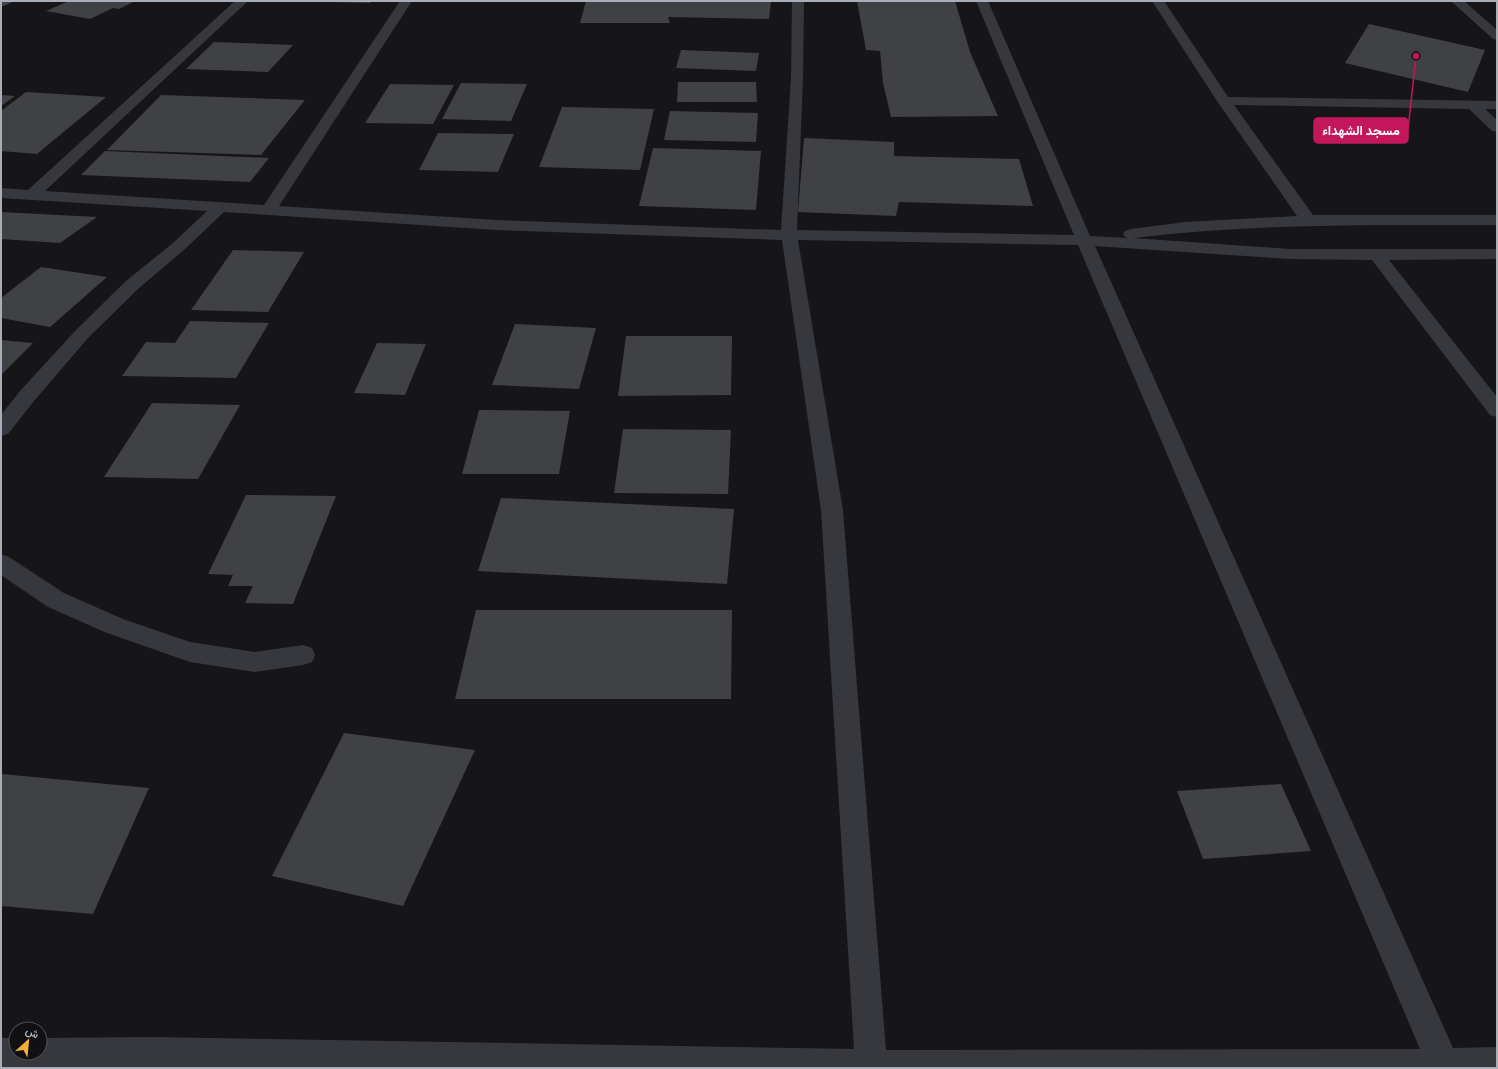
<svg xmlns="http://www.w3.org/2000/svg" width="1498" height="1069" viewBox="0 0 1498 1069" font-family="'Public Sans',Vazirmatn,sans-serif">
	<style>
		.building { fill: #404145 }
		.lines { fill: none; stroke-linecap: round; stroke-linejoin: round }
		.minor { fill: #37383d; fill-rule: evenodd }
		.leader { fill: none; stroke: #c2185b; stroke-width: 1.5 }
		.callout-dot { fill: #c2185b; stroke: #111113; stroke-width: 1.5 }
		.callout { fill: #c2185b; stroke: #c2185b; stroke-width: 1.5 }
		.callout-label { font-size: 13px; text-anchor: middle; font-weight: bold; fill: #fff }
	</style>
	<rect width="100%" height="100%" fill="#161618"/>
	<g class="building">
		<path d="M1,1H15L1,7Z"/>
		<path d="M69,1H135L119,9L113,8L90,19L46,11Z"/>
		<path d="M331,1H372L370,3L331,2Z"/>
		<path d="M586,1H771L769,19L668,17L670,23H580Z"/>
		<path d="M857,1H955L970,52L998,116L891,117L883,83L880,51L866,50Z"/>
		<path d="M1369,24L1485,50L1468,92L1345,63Z"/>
		<path d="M214,42L293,45L268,72L186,69Z"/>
		<path d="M681,50L759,53L756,71L676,68Z"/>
		<path d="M678,82H756L757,102H677Z"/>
		<path d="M461,83L527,84L511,121L442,119Z"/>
		<path d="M390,84L454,85L433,124L365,123Z"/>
		<path d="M26,92L106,97L37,154L1,151V111Z"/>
		<path d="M1,95L15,96L1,106Z"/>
		<path d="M161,95L305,100L261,155L107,150Z"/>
		<path d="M562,107L654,109L640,170L539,167Z"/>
		<path d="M670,111L758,113L756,142L664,140Z"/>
		<path d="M438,133L514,134L498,172L419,170Z"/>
		<path d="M804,138L894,142V156L1019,159L1033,206L899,202L896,216L798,212Z"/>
		<path d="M653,148L761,151L756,210L639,206Z"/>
		<path d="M105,151L269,158L250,182L81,175Z"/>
		<path d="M1,212L97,217L60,243L1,239Z"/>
		<path d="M233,250L304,252L268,312L191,310Z"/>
		<path d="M41,267L107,277L50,327L1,318V298Z"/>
		<path d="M190,321L269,323L236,378L122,376L146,342L175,343Z"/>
		<path d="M515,324L596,328L579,389L492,385Z"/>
		<path d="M626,336H732L731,395L618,396Z"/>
		<path d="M1,340L33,343L1,375Z"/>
		<path d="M377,343L426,344L405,395L354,393Z"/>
		<path d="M152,403L240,405L198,479L104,477Z"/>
		<path d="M479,410L570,411L559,474H462Z"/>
		<path d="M623,429L731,430L728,494L614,493Z"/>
		<path d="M246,495L336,496L293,604L245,603L253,586H228L233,575L208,574Z"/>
		<path d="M501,498L734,509L727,584L478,571Z"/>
		<path d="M476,610H732L731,699H455Z"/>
		<path d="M344,733L475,750L403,906L272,876Z"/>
		<path d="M2,774L149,788L93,914L1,906V776Z"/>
		<path d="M1281,784L1311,851L1203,859L1177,791Z"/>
	</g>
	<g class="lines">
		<g class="minor">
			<path d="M235,1H248L45,191L264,205L400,1H412L279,206L496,220L781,230L791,79L792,1H804L803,79L797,230L1074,235L976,1H988L1090,236L1128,238L1125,237L1123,234L1125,231L1131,229L1185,222L1297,216L1217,101L1152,1H1164L1228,97L1497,101V109H1485L1497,120V132L1492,131L1469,109L1234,105L1313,215H1497V225C1375,225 1254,223 1133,238L1290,249H1497V259L1389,260L1497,397V417L1490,415L1372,260L1290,259L1095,246L1453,1048L1497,1047V1068H1V1038H16V1053H40V1038L152,1037L854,1049L821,510L782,240L496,230L224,212L185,249L138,289L88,338L34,401L8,434L1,436V415L20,391L76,330L126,281L173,243L207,211L1,198V188L28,190ZM798,240L1078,245L1420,1049L886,1050L843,510Z"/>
			<path d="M1451,1H1464L1497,30V40L1493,39Z"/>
			<path d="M1,554L9,557L64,593L123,619L190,642L255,652L303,645L312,648L315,655L312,662L303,665L255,672L190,662L107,633L48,607L1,575Z"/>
		</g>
	</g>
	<path class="leader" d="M1416 56L1408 130"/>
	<circle class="callout-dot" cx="1416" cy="56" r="4"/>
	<rect class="callout" x="1314" y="118" width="94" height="25" rx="4"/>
	<g class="callout-label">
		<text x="1361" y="135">مسجد الشهداء</text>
	</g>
	<rect width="1498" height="1069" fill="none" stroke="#a8adb8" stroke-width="4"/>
	<g transform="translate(28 1041) rotate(27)"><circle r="19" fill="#111113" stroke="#4d4f55"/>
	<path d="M0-3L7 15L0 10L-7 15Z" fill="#f2b134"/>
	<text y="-6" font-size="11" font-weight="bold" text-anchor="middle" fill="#a8adb8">ش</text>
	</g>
</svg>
